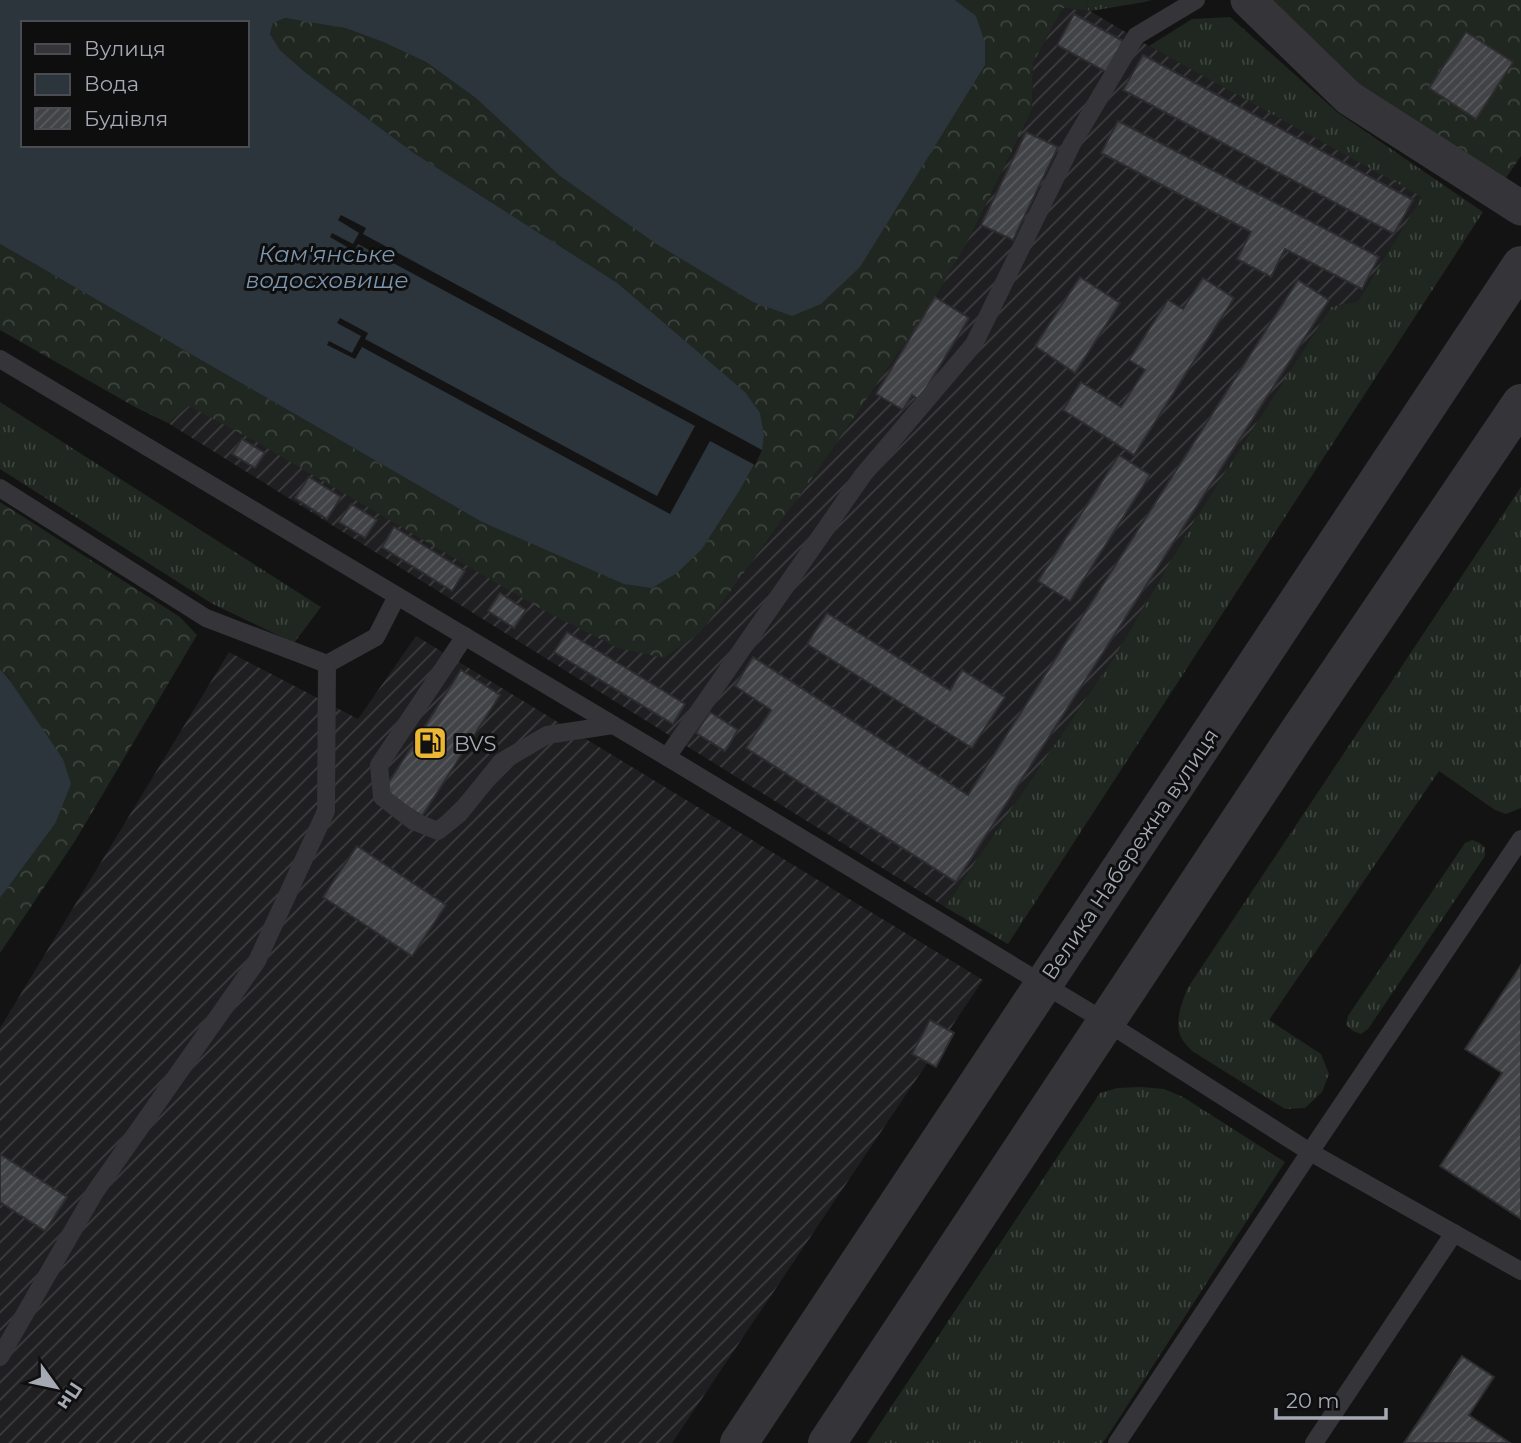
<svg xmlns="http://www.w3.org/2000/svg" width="1521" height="1443" viewBox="0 0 1521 1443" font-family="Montserrat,sans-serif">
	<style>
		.industrial { fill: url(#industrial-furrows) }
		.grass { fill: url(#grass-tufts) }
		.forest { fill: url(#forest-crowns) }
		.water { fill: #2c353c; fill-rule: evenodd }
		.pier { fill: #131314 }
		.building { fill: url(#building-hatch); stroke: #2d2d30; stroke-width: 2 }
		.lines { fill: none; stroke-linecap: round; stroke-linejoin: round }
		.service { stroke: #343439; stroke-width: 18 }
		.minor { stroke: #343439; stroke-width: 35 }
		.tertiary { stroke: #343439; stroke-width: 38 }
		.labels { text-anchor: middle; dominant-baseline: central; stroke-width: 6; stroke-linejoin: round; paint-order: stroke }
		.poi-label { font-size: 21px; fill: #a5a9b4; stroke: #0e0e0f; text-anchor: start }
		.street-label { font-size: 21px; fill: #a5a9b4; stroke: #0e0e0f }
		.water-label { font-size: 23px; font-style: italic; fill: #7c95af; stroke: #0e0e0f }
	</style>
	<defs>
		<pattern id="industrial-furrows" width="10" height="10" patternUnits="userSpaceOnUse" patternTransform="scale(1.75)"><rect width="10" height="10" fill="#1f1f21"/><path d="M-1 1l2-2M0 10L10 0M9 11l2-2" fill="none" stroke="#3d3d3f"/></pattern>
		<pattern id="grass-tufts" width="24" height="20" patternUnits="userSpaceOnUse" patternTransform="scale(1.75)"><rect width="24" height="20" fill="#1f2720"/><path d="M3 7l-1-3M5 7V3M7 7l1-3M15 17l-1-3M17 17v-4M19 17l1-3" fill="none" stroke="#3d443e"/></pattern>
		<pattern id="forest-crowns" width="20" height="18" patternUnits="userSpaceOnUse" patternTransform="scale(1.75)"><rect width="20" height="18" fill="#1f2720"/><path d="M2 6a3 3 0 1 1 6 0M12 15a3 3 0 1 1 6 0" fill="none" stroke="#3d443e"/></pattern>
		<pattern id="building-hatch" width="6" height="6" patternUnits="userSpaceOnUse" patternTransform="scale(1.75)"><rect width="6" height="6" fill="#424347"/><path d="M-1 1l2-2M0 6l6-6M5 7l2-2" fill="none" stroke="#5a5b5f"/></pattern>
	</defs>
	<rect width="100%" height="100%" fill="#131314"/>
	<g class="industrial">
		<path d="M1063,8L1090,11L1149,46L1423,196L1358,301L1331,307L1197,516L1118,651L945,907L168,423L189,405L664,658L701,632L813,477L972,233L1032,110L1033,63Z"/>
		<path d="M416,636L983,980L672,1443H0V1028L229,652L358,719Z"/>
	</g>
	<g class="grass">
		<path d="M1086,0H1152L1145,2L1090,11Z"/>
		<path d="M1230,17L1337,112L1483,212L1008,944L945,907L1118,651L1197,516L1331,307L1358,301L1422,197L1149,46L1192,19Z"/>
		<path d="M0,402L321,607L294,643L211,603L0,469Z"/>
		<path d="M1521,487V808L1506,814L1495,810L1439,771L1269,1020L1321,1054L1329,1074L1322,1092L1305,1108L1285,1109L1192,1051C1189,1047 1183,1042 1181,1037C1174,1022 1182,1003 1187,989Z"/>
		<path d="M1472,840L1480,843L1485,848V856L1368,1029L1361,1034L1353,1031L1346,1025L1348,1016L1465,843Z"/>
		<path d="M1141,1087L1164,1089L1183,1097L1285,1162L1103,1443H867L1100,1093L1117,1088Z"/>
	</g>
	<g class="forest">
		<path d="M955,0H1086L1090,11L1063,8L1033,63L1032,110L972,233L932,303L813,477L701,632L664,658L618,648L541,609L260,444L189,406L168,423L135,407L0,330V244L480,521L702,549L740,490L762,450L616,282L414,153L305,72L280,50L270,34L273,23L284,18L316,22L345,28L383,42L426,62L477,99L976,17Z"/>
		<path d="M1265,0H1521V156L1506,178L1365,90Z"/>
		<path d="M0,502L180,617L197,635L75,841L0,953V898L55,824L9,678L0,669Z"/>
	</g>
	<g class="water">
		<path d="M0,0H955L976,16L985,43V65L860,267L821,304L792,316L753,302L655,243L560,176L477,99L426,62L383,42L345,28L285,18L273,23L270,34L280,50L305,72L414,153L616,282L745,392L760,413L764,435L762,450L740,490L702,549L677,573L652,588L624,584L480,521L0,244ZM23,23H247V145H23Z"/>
		<path d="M0,669L8,678L63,759L71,784L55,824L0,898Z"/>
	</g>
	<path class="pier" d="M341,215L366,228L363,234L762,450L755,465L710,441L670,514L362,347L355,359L327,345L329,341L352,353L361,336L337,323L340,318L368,333L365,339L657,496L695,426L358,244L354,251L330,237L332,233L353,244L359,233L338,220Z"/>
	<g class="building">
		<path d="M1074,14L1123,41L1106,72L1057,45Z"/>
		<path d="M1466,32L1513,62L1476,119L1429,88Z"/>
		<path d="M1143,55L1413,200L1394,234L1123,90Z"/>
		<path d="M1118,121L1379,257L1362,289L1285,249L1271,277L1237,259L1251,232L1101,153Z"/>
		<path d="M1026,132L1058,147L1013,240L981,225Z"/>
		<path d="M1080,277L1120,303L1075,373L1035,346Z"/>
		<path d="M1203,278L1234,298L1134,455L1063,410L1081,382L1121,407L1145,370L1129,360L1168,300L1183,309Z"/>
		<path d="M1298,280L1329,300L956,882L746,748L771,710L735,686L753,657L968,795Z"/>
		<path d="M935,297L969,318L919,400L912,395L903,410L876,394Z"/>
		<path d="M242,439L265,453L255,468L232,454Z"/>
		<path d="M1119,455L1150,475L1070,601L1038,581Z"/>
		<path d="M309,477L341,497L327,519L295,498Z"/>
		<path d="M351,504L377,520L365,538L339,522Z"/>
		<path d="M394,527L465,571L452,591L382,547Z"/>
		<path d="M500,593L526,610L514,628L488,611Z"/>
		<path d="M827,613L950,690L962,670L1005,697L972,748L807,644Z"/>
		<path d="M567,632L685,704L673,724L554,652Z"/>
		<path d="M461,670L500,695L422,816L383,791Z"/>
		<path d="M710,712L738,730L725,751L696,733Z"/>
		<path d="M357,846L446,905L412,956L323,897Z"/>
		<path d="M1521,965V1219L1440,1166L1502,1073L1465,1049Z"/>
		<path d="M930,1020L954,1033L936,1067L912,1054Z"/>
		<path d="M0,1154L67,1197L45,1231L0,1202Z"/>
		<path d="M1462,1356L1494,1377L1469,1415L1510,1443H1404Z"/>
	</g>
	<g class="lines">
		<g class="service">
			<path d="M0,359L667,757L1106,1022L1310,1152L1521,1271"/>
			<path d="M0,488L206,618L327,664L376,637L397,596"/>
			<path d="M465,636L379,765L382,797L413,821L438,831L459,814L501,762L547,735L613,725"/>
			<path d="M667,757L863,475L974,344L1072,144L1136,36L1196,0"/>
			<path d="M0,1357L95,1192L257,961L326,811L327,664"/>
			<path d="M1117,1443L1310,1152L1521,839"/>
			<path d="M1314,1443L1454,1233"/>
		</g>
		<path class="minor" d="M1248,0L1349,98L1521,208"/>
		<g class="tertiary">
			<path d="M739,1443L1521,265"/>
			<path d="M827,1443L1298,732L1521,403"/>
		</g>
	</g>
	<defs>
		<g id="fuel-square" transform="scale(1.75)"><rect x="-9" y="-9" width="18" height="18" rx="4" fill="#ecb733" stroke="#0e0e0f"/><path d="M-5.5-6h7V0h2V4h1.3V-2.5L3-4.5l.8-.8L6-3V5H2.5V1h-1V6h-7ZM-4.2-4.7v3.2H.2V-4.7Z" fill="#111"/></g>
	</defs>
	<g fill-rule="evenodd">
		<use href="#fuel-square" x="430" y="743"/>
	</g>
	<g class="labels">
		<g class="poi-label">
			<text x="454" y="743">BVS</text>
		</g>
		<g class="street-label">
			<text transform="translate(1130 854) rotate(-56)">Велика Набережна вулиця</text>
		</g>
		<g class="water-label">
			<text x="327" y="254">Кам'янське<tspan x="327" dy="26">водосховище</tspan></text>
		</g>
	</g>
	<rect x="21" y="21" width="228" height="126" fill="#0e0e0f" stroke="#4a4c51" stroke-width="2"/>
	<rect x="35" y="44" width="35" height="10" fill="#343439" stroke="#4a4c51" stroke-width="2"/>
	<text x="84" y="56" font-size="21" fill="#a5a9b4">Вулиця</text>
	<rect x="35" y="74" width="35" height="21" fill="#2c353c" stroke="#4a4c51" stroke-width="2"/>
	<text x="84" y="91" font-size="21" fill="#a5a9b4">Вода</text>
	<rect x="35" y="108" width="35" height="21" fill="url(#building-hatch)" stroke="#4a4c51" stroke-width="2"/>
	<text x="84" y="126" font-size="21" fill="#a5a9b4">Будівля</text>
	<g transform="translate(56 1387) rotate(123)" stroke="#0e0e0f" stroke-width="5" paint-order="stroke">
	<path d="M0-5L12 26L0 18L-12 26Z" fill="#a5a9b4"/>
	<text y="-10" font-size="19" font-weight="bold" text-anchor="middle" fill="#a5a9b4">Пн</text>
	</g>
	<path d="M1276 1408v10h110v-10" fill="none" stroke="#a5a9b4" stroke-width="3.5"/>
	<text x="1286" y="1408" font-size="21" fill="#a5a9b4" stroke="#0e0e0f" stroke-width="5" paint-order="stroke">20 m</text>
</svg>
